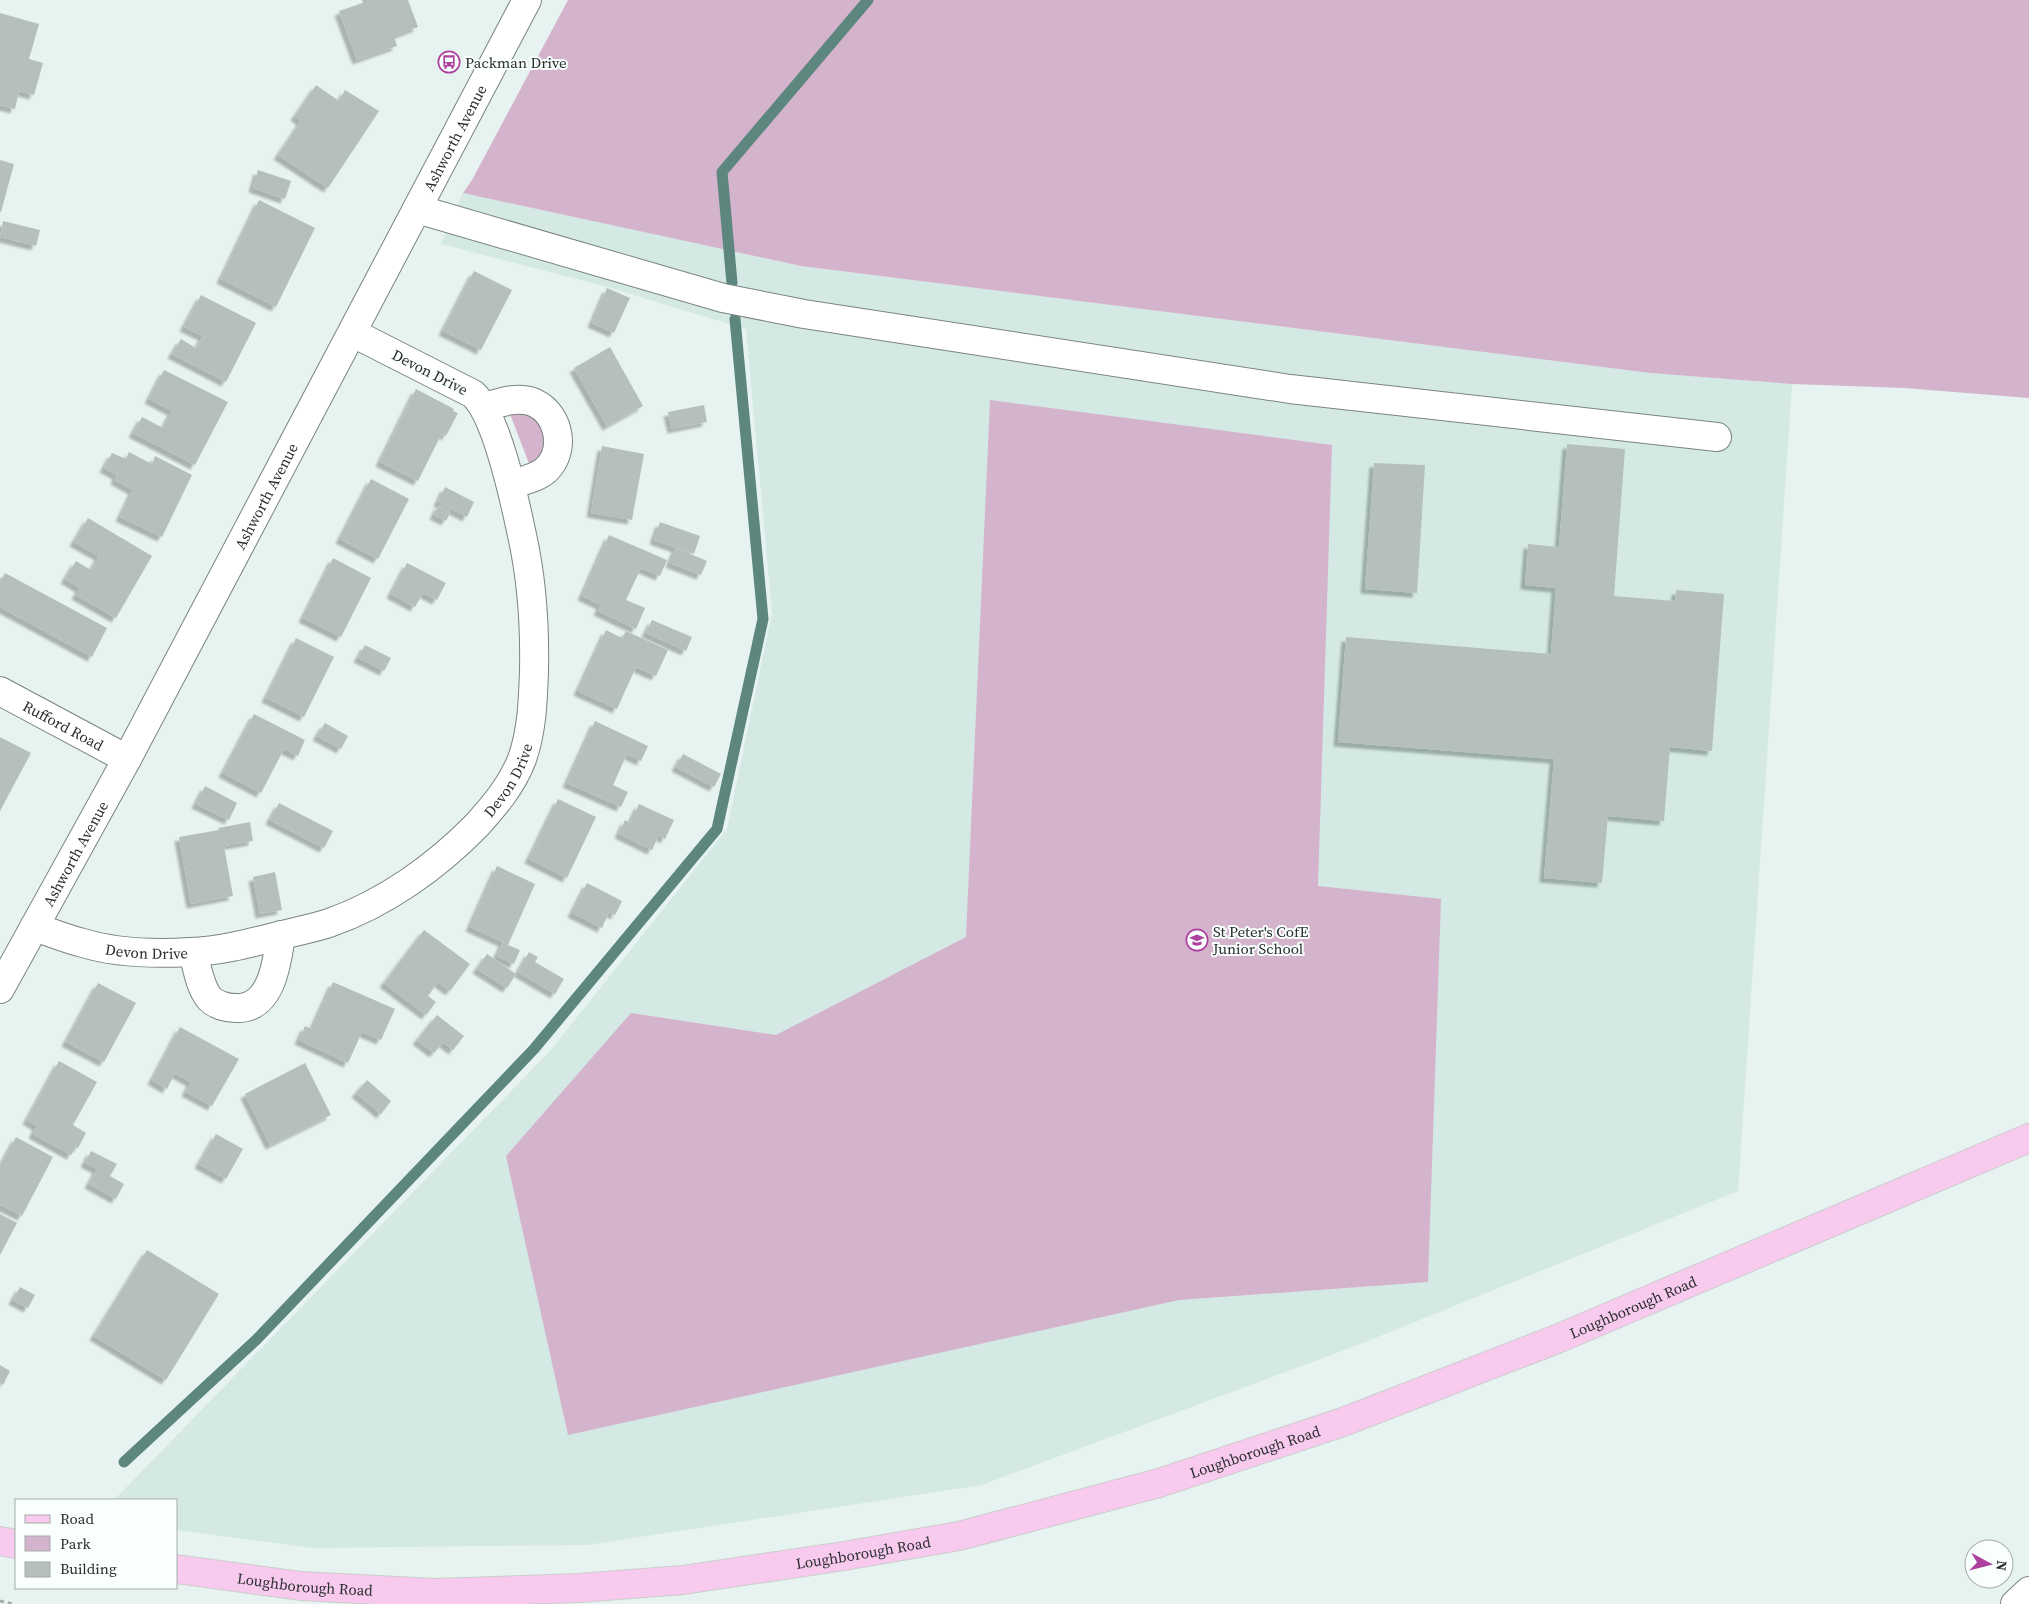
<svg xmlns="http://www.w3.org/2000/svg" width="2029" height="1604" viewBox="0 0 2029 1604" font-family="'Source Serif 4',serif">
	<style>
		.built { fill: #d4e9e4 }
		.green { fill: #d4b3cc }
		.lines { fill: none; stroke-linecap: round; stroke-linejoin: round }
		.stream { stroke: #5d867e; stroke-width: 11 }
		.building { fill: #b5c0be; filter: url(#shadow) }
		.minor-casing { stroke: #7a8482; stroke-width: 30 }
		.major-casing { stroke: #cccdcd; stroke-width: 30 }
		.path { stroke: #a4adab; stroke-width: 3; stroke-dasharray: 4 4; stroke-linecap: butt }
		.minor { stroke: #fff; stroke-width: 28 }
		.major { stroke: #f7caee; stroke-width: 28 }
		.labels { text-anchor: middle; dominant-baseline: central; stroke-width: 4; stroke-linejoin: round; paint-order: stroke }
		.poi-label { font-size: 15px; fill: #2a2e2e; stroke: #f8fffd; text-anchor: start }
		.street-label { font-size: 15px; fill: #2a2e2e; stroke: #f8fffd }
	</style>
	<defs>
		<filter id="shadow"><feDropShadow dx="-4.5" dy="4.5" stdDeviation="1" flood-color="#0004"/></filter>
	</defs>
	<rect width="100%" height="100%" fill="#e7f3f0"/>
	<path class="built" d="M463,193L801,266L1650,373L1792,384L1738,1191L1358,1345L982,1485L587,1545L313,1548L176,1530V1500H114L550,1051L727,829L772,613L746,329L600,285L441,244Z"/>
	<g class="green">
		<path d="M568,0H2029V398L1904,388L1792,384L1650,373L801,266L463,193L472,180Z"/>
		<path d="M990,400L1332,445L1318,886L1441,899L1428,1282L1179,1300L568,1435L506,1156L631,1013L776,1035L966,937Z"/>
		<path d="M529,412L546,427L544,456L530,466L510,414Z"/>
	</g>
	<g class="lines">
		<g class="stream">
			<path d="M732,283L722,172L868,0"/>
			<path d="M124,1462L256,1340L534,1049L717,829L763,619L735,319"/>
		</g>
	</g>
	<g class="building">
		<path d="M362,0H408L418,27L394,36L397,46L357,60L339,11L363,3Z"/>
		<path d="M0,13L39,24L29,59L43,63L34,95L19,91L15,109L0,105Z"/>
		<path d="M316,85L339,101L345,90L379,111L328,188L278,155L301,121L295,116Z"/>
		<path d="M0,160L14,164L1,212H0Z"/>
		<path d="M258,170L291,181L285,199L253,188Z"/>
		<path d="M259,200L315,228L276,307L221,279Z"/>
		<path d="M3,221L40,230L36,246L0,237Z"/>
		<path d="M474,271L512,290L481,350L443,331Z"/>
		<path d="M607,288L630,298L614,333L592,323Z"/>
		<path d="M201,295L256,323L226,382L172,354L181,339L196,348L203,336L184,327Z"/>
		<path d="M610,347L643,406L607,426L574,368Z"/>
		<path d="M164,370L228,402L195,465L133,433L142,417L163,428L172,411L149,399Z"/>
		<path d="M416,389L454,409L453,411L458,413L446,436L442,433L418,481L380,462Z"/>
		<path d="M704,405L707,422L672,429L668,412Z"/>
		<path d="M1567,444L1625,449L1614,596L1675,601L1676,590L1724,594L1712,751L1670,747L1664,821L1608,816L1602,883L1544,878L1554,759L1338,742L1346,637L1551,654L1556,588L1525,585L1528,544L1559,547Z"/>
		<path d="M602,446L644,454L632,520L591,513Z"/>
		<path d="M129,452L152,464L155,456L192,475L162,537L120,517L133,490L115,480L117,475L104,468L112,453L126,459Z"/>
		<path d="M1374,463L1425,465L1417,593L1365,589Z"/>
		<path d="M371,479L409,499L378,559L340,539Z"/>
		<path d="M445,487L474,502L467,517L438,502Z"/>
		<path d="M439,505L451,511L446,521L434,515Z"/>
		<path d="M88,518L152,556L116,618L76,595L80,588L65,579L76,561L91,570L99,556L74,542Z"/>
		<path d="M660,522L700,536L694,554L654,540Z"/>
		<path d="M609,535L667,560L660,576L641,568L626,600L645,608L636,629L598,611L601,605L582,596Z"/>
		<path d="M676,548L707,561L701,575L670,563Z"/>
		<path d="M333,558L371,578L341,637L303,618Z"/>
		<path d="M407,563L446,583L437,600L423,593L415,607L391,594Z"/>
		<path d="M5,573L107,628L92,657L0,607V582Z"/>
		<path d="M652,620L692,637L686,651L646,633Z"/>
		<path d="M606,630L622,638L626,631L668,650L656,676L636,667L617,709L578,691Z"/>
		<path d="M296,638L334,657L304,717L266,698Z"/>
		<path d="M365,645L391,658L384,671L358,658Z"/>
		<path d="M254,714L305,740L298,756L284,749L261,793L223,773Z"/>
		<path d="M595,721L648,746L641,761L627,754L613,785L628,792L621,807L567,783Z"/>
		<path d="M325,723L348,736L341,749L317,736Z"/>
		<path d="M0,737L31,753L0,811Z"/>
		<path d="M683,754L721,774L714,787L676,767Z"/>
		<path d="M205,786L237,803L229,820L196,804Z"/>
		<path d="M558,799L596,817L567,878L529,859Z"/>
		<path d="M279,803L333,831L324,848L270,820Z"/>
		<path d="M639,804L674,820L665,839L659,835L652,850L619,834L625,820L630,823Z"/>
		<path d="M250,822L253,841L224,846L233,896L191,904L179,837L219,830L218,828Z"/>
		<path d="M497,866L535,884L508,945L520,950L514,964L497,956L503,942L470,927Z"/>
		<path d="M275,872L282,910L260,914L253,877Z"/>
		<path d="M587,883L622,901L615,915L609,912L602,928L572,913Z"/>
		<path d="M424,930L470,964L450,991L438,982L428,996L436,1002L426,1015L384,983Z"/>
		<path d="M529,952L538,957L535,962L564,979L555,994L518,972Z"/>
		<path d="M487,954L516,974L507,988L477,969Z"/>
		<path d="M333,982L395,1009L381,1040L362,1032L348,1063L299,1040L305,1026L312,1029Z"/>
		<path d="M98,983L136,1003L104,1062L66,1042Z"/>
		<path d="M437,1015L464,1036L453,1050L443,1042L434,1053L417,1040Z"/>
		<path d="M180,1027L239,1059L212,1106L186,1092L191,1082L175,1073L167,1089L152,1080Z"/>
		<path d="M59,1061L97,1082L73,1125L86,1133L78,1148L76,1147L71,1155L33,1134L37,1126L27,1120Z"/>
		<path d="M305,1063L331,1115L270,1145L245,1094Z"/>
		<path d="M367,1080L391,1101L381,1114L356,1093Z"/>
		<path d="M216,1134L243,1149L226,1179L199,1164Z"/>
		<path d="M16,1137L53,1157L22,1216L0,1205V1167Z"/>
		<path d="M91,1151L117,1164L110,1176L124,1184L116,1199L89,1184L97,1169L85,1163Z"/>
		<path d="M0,1214L17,1223L0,1255Z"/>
		<path d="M147,1250L219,1294L166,1380L94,1336Z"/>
		<path d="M20,1287L35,1295L28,1308L13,1300Z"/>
		<path d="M0,1365L10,1371L3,1385L0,1383Z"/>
	</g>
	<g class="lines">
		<g class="minor-casing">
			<g id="minor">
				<path d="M417,209L723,298L804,314L1290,389L1717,437"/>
				<path d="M485,407C499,403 514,397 530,401C558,410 568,449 546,470C537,478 522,481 511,484"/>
				<path id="s1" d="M0,691L127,759"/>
				<path id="s2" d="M34,927C50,932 66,939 83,943C116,953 156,954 190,952C219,951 247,944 274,937C292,932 311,929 329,923C384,904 436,867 477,825C495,805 512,785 522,759C532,731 533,700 534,671C535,624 532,580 522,535C515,502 497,416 473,394L353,333"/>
				<path d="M193,952C197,967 200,988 210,999C216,1005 227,1008 235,1008C272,1010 277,962 281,935"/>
				<path id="s3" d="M0,989L127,759L527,0"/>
				<path d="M2015,1604L2029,1591"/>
			</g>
		</g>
		<g class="major-casing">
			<g id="major">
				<path d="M0,1541L16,1544"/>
				<path id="s4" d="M176,1569L301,1586L435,1593L579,1588L683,1580L844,1556L959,1536L1159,1483L1343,1422L1557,1339L2029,1138"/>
			</g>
		</g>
		<path class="path" d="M0,1601L13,1604"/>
		<use href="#minor" class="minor"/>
		<use href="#major" class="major"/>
	</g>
	<defs>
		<g id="bus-ring" transform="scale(1.125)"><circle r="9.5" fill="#f8fffd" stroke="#ae409e" stroke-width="1.5"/><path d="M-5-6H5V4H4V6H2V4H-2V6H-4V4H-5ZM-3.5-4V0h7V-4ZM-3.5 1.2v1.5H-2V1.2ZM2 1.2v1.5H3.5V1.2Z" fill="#ae409e"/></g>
		<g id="school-ring" transform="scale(1.125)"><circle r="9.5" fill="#f8fffd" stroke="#ae409e" stroke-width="1.5"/><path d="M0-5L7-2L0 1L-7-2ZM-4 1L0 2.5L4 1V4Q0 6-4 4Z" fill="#ae409e"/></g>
	</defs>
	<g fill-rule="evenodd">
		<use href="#bus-ring" x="449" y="62"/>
		<use href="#school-ring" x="1197" y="940"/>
	</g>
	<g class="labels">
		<g class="poi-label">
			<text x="465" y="62">Packman Drive</text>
			<text x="1213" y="931">St Peter's CofE<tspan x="1213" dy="17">Junior School</tspan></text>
		</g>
		<g class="street-label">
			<text stroke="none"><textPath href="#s3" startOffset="965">Ashworth Avenue</textPath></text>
			<text transform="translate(430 372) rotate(27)">Devon Drive</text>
			<text stroke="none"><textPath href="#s3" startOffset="560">Ashworth Avenue</textPath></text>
			<text stroke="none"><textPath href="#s1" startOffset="72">Rufford Road</textPath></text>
			<text stroke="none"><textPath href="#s2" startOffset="536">Devon Drive</textPath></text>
			<text stroke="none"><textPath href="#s3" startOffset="155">Ashworth Avenue</textPath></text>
			<text stroke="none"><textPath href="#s2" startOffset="116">Devon Drive</textPath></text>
			<text stroke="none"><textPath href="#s4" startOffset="1501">Loughborough Road</textPath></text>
			<text stroke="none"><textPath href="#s4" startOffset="1096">Loughborough Road</textPath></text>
			<text stroke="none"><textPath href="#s4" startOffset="691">Loughborough Road</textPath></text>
			<text stroke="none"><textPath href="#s4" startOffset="130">Loughborough Road</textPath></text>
		</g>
	</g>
	<rect x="15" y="1499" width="162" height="90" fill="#f8fffd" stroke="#a6abaa"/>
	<rect x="25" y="1515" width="25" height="8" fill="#f7caee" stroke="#a6abaa"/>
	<text x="60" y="1524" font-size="15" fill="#2a2e2e">Road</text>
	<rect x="25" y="1536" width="25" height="15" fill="#d4b3cc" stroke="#a6abaa"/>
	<text x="60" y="1549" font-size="15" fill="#2a2e2e">Park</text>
	<rect x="25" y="1562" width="25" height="15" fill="#b5c0be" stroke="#a6abaa"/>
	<text x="60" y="1574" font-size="15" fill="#2a2e2e">Building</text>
	<g transform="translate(1989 1564) rotate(97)"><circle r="24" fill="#f8fffd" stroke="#a6abaa"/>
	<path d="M0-4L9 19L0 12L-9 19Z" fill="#ae409e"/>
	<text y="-8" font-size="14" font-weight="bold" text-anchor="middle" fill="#2a2e2e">N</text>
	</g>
</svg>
